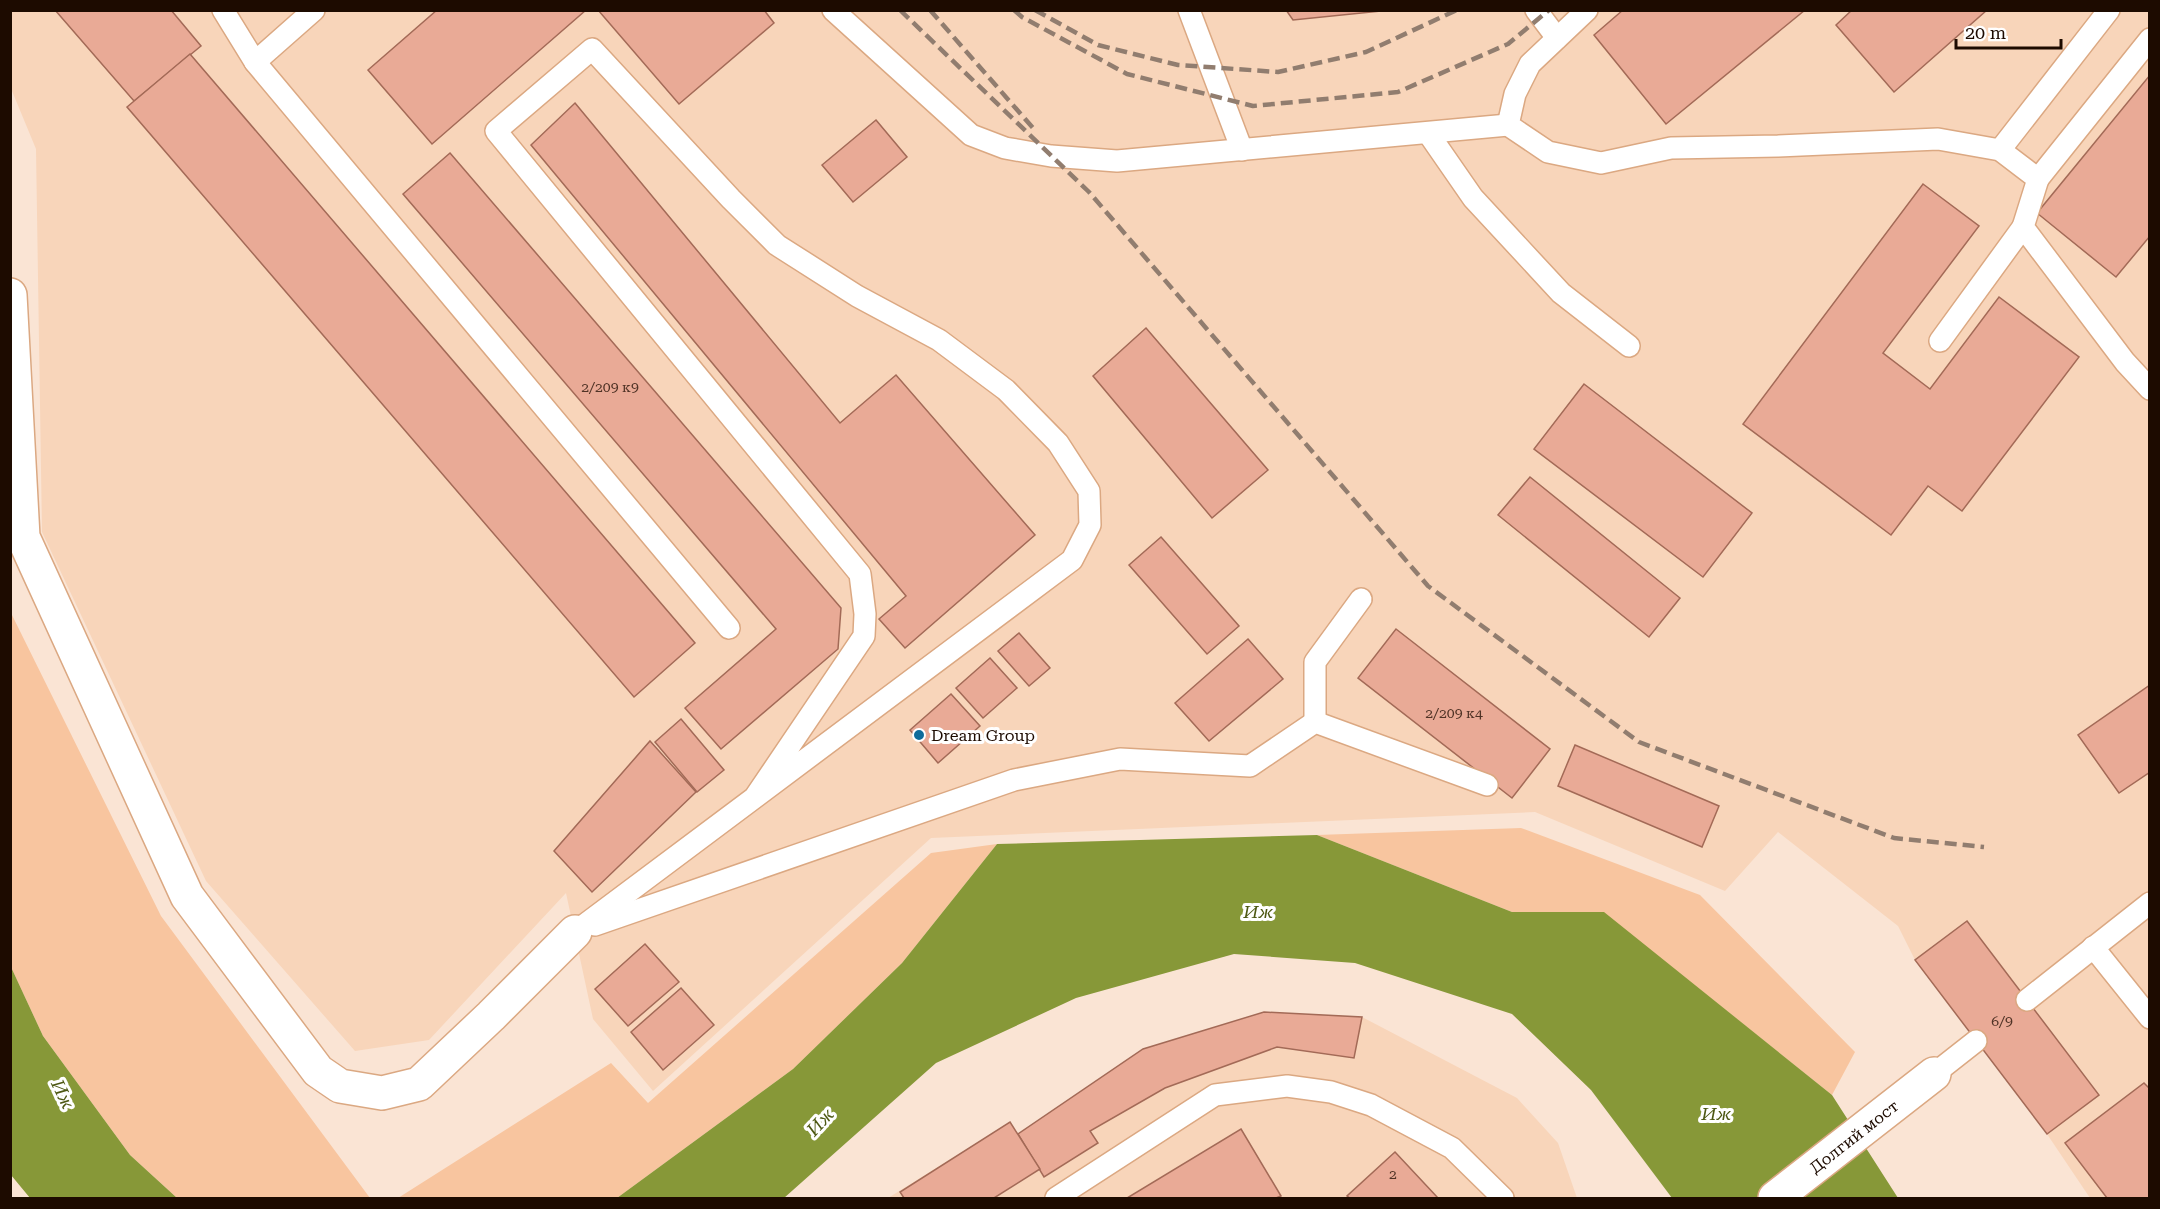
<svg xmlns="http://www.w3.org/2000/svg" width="2160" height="1209" viewBox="0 0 2160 1209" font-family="'Roboto Serif',serif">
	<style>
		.built { fill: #f8d5ba }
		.green { fill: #f8c59f }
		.water { fill: #879838 }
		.building { fill: #e9aa96; stroke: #a36a57; stroke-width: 1.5 }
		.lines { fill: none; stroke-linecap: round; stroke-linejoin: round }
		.lane-casing { stroke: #dba882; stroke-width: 24 }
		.street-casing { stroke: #dba882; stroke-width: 36 }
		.lane { stroke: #fff; stroke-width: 21 }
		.street { stroke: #fff; stroke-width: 33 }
		.rail { stroke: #917d6f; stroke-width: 4.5; stroke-dasharray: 12 6; stroke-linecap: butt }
		.poi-dot { fill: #106c9b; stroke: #fff; stroke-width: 2 }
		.labels { text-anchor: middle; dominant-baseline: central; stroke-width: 6; stroke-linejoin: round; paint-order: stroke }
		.number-label { font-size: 14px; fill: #503326 }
		.poi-label { font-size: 16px; fill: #1d0b00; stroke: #fff; text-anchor: start }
		.street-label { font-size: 16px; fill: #1d0b00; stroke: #fff }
		.water-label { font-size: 18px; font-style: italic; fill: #4d5813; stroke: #fff }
	</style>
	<rect width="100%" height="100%" fill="#fae4d4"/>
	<g class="built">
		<path d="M10,11H2149V1198H2090L2047,1134L1915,960L1898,926L1778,832L1725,891L1535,812L931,838L653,1091L593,1019L566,893L429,1040L355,1051L206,881L42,532L36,149L12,91L10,77Z"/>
		<path d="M1264,1012L1362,1017L1517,1098L1558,1143L1577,1198H888L1010,1122L1018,1134L1143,1049Z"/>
	</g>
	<g class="green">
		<path d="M10,611L161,916L370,1198H177L130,1155L43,1036L11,967Z"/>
		<path d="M1521,828L1700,895L1855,1052L1832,1095L1604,913L1512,912L1317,835Z"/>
		<path d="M997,844L902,963L793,1069L617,1198H398L611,1063L648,1103L931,853Z"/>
	</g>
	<g class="water">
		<path d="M1317,835L1512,912H1604L1832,1095L1898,1198H1672L1591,1090L1512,1014L1355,963L1234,954L1076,998L936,1063L784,1198H617L793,1069L902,963L997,844Z"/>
		<path d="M11,967L43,1036L130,1155L177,1198H30L11,1175Z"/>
	</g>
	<g class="building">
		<path d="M55,10H171L201,46L134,101Z"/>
		<path d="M437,10H586L432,144L368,70Z"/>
		<path d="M598,10H764L774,23L679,104Z"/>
		<path d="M1286,10H1391L1293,20Z"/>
		<path d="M1623,10H1805L1666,124L1594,35Z"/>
		<path d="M1852,10H1987L1894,92L1836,25Z"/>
		<path d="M190,54L695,643L634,697L127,107Z"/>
		<path d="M2150,75V236L2116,277L2037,213Z"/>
		<path d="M575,103L840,423L896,375L1035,535L905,648L879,619L906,596L531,145Z"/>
		<path d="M876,120L907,157L853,202L822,165Z"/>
		<path d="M450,153L841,608L838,649L721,749L685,708L776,629L403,194Z"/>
		<path d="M1923,184L1979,226L1883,353L1930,389L1999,297L2079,357L1962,511L1928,486L1891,535L1743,424Z"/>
		<path d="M1146,328L1268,470L1212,518L1093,376Z"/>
		<path d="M1584,384L1752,513L1703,577L1534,449Z"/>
		<path d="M1530,477L1680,598L1649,637L1498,515Z"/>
		<path d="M1161,537L1239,626L1207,654L1129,565Z"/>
		<path d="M1396,629L1550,749L1512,798L1358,678Z"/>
		<path d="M1019,633L1050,668L1029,686L998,651Z"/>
		<path d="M1248,639L1283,679L1209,741L1175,703Z"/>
		<path d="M990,658L1017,688L983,718L956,688Z"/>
		<path d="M2150,685V772L2119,793L2078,735Z"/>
		<path d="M951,694L980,726L938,763L910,730Z"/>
		<path d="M681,719L724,770L697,792L655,742Z"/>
		<path d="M650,741L696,792L592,892L554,851Z"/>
		<path d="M1575,745L1719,806L1702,847L1558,786Z"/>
		<path d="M1967,921L2099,1095L2047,1134L1915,960Z"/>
		<path d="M645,944L679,982L628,1026L595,989Z"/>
		<path d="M681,988L714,1025L663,1070L631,1032Z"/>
		<path d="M1264,1012L1362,1017L1354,1058L1277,1047L1165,1088L1090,1131L1098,1143L1044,1177L1018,1134L1143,1049Z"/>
		<path d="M2144,1083L2150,1089V1198H2107L2065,1143Z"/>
		<path d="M1010,1122L1040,1169L994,1198H904L900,1192Z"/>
		<path d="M1241,1129L1281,1196L1276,1198H1127Z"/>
		<path d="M1395,1152L1438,1198H1350L1347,1196Z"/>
	</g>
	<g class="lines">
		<g class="lane-casing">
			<g id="lane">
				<path d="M223,10L255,62L314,10"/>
				<path d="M833,10L971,135L1005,148L1051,156L1117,161L1508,125"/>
				<path d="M1189,10L1242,150"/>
				<path d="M1536,10L1557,38"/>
				<path d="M1587,10L1530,64L1515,94L1508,125L1548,152L1601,163L1671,148L1778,146L1938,139L2000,150L2038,179L2023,227L2125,362L2150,389"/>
				<path d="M255,62L729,628"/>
				<path d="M1428,133L1473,198L1561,293L1629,346"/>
				<path d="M2000,150L2109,10"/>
				<path d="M2038,179L2150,39"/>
				<path d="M1940,341L2023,227"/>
				<path d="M1315,722V662L1361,599"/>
				<path d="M595,925L1014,780L1120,759L1250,766L1315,722L1487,785"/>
				<path d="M575,932L1072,560L1090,525L1089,491L1058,443L1006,390L939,340L857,296L777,245L731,199L592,49L496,131L860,574L865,614L864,636L755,797"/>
				<path d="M2093,947L2150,1018"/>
				<path d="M2027,1000L2150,903"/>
				<path d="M1934,1074L1976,1041"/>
				<path d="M1056,1198L1215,1095L1287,1086L1331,1092L1371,1105L1452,1148L1503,1198"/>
			</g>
		</g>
		<g class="street-casing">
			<g id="street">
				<path d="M10,295L23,537L187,896L318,1071L340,1086L382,1093L419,1084L491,1016L575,932"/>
				<path id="s1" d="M1775,1198L1934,1074"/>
			</g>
		</g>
		<use href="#lane" class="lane"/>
		<use href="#street" class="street"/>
		<g class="rail">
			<path d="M900,10L1089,192L1428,586L1639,742L1894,838L1984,847"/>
			<path d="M930,10L1033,128"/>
			<path d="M1014,10L1022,17L1127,74L1253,106L1398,92L1508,44L1549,10"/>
			<path d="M1035,10L1098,45L1178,65L1278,72L1366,52L1457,10"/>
		</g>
	</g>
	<circle class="poi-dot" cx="919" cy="735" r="6"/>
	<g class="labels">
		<g class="number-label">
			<text x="610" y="387">2/209 к9</text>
			<text x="1454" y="713">2/209 к4</text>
			<text x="2002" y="1021">6/9</text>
			<text x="1393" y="1174">2</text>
		</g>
		<g class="poi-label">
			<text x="931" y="735">Dream Group</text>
		</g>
		<g class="street-label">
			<text stroke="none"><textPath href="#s1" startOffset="100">Долгий мост</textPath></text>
		</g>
		<g class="water-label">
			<text x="1258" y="911">Иж</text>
			<text transform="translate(63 1094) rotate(64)">Иж</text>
			<text x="1716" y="1113">Иж</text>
			<text transform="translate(820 1122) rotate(-47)">Иж</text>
		</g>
	</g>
	<rect width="2160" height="1209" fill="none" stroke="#1d0b00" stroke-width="24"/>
	<path d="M1956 39v9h105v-9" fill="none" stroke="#1d0b00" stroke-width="3"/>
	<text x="1965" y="39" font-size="18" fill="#1d0b00" stroke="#ffffff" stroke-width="4.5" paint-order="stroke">20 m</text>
</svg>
